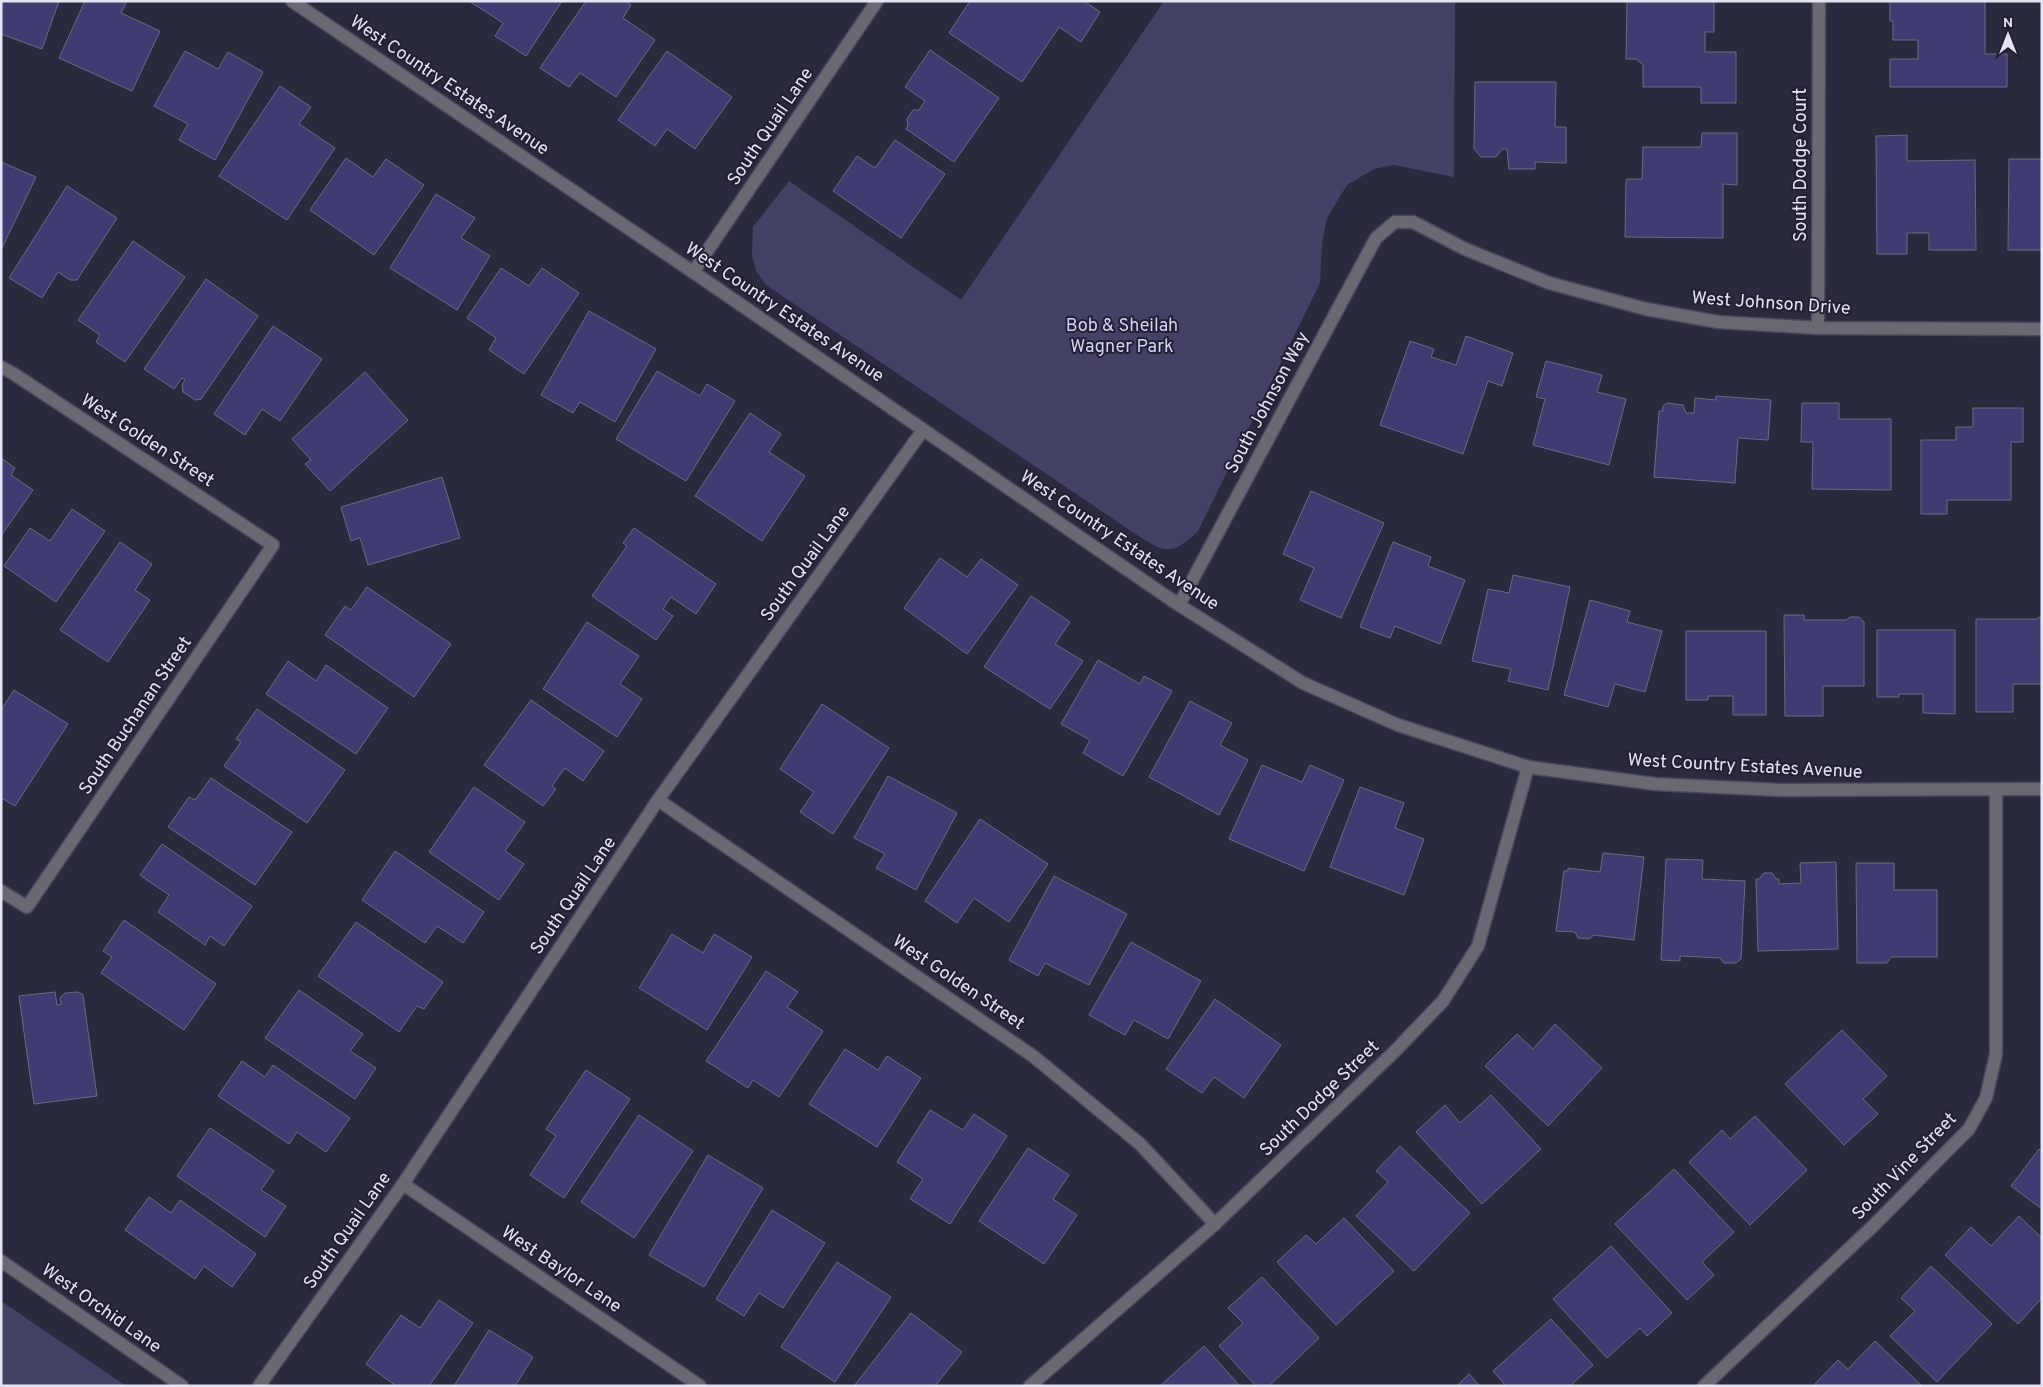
<svg xmlns="http://www.w3.org/2000/svg" width="2043" height="1387" viewBox="0 0 2043 1387" font-family="Overpass,sans-serif">
	<style>
		.green { fill: #434266 }
		.building { fill: #403c71; stroke: #6a6a81 }
		.lines { fill: none; stroke-linecap: round; stroke-linejoin: round }
		.street-casing { stroke: #48485b; stroke-width: 15 }
		.street { stroke: #696974; stroke-width: 12 }
		.labels { text-anchor: middle; dominant-baseline: central; stroke-width: 4; stroke-linejoin: round; paint-order: stroke }
		.street-label { font-size: 18px; fill: #e4e5f2; stroke: #212034 }
		.park-label { font-size: 18px; fill: #d3d3f6; stroke: #212034 }
	</style>
	<rect width="100%" height="100%" fill="#2a2a3e"/>
	<g class="green">
		<path d="M1164,1H1455L1454,177L1394,165L1374,169L1347,185L1327,218L1322,243L1320,283L1198,531C1170,558 1164,552 1134,533L766,285L756,271L752,255L753,227L789,181L961,300Z"/>
		<path d="M1,1301L126,1386H1Z"/>
	</g>
	<g class="building">
		<path d="M1,1H59L42,49L1,34Z"/>
		<path d="M85,1H127L121,13L160,31L132,91L59,58Z"/>
		<path d="M469,1H562L526,56L495,36L503,23Z"/>
		<path d="M586,1H625L631,5L623,18L655,40L616,97L580,73L569,87L540,68Z"/>
		<path d="M970,1H1084L1100,12L1081,42L1059,27L1022,82L949,33Z"/>
		<path d="M1627,1H1714V32H1705V52H1736V103H1701V87H1643V65L1636,59H1626Z"/>
		<path d="M1890,1H1985V54H2007V87H1890V59H1918V40H1893V21H1890Z"/>
		<path d="M930,50L999,98L954,162L906,129L908,126L907,119L913,110H919L925,101L905,87Z"/>
		<path d="M185,51L218,69L228,52L263,72L215,160L179,140L188,124L154,106Z"/>
		<path d="M667,51L732,97L695,149L667,129L655,146L618,120Z"/>
		<path d="M1475,82H1556L1555,127H1566V163L1535,162V169H1509L1507,149H1502L1496,157H1481L1474,149Z"/>
		<path d="M280,86L311,107L299,124L335,148L287,220L219,176Z"/>
		<path d="M1702,133H1737V185L1723,184V238L1625,237L1626,182L1627,179H1642L1643,147H1701Z"/>
		<path d="M1907,135V161L1975,160L1976,250H1929V233H1907V254H1877L1876,136Z"/>
		<path d="M895,140L945,174L901,238L833,191L857,156L875,168Z"/>
		<path d="M346,158L373,177L386,159L424,185L374,255L310,210Z"/>
		<path d="M2009,159H2042V250H2008Z"/>
		<path d="M1,162L36,177L1,250Z"/>
		<path d="M67,186L117,218L77,280H70L58,272L42,298L9,278Z"/>
		<path d="M436,194L475,218L461,238L490,256L457,310L390,268Z"/>
		<path d="M133,241L185,277L125,362L96,342L100,335L78,320Z"/>
		<path d="M501,268L529,286L542,268L579,293L524,374L489,350L496,338L467,318Z"/>
		<path d="M206,279L258,316L201,399L195,400L183,392L182,385L185,380L182,378L174,389L144,369Z"/>
		<path d="M589,311L656,349L615,422L580,402L573,413L541,395Z"/>
		<path d="M273,326L322,359L280,421L262,409L245,435L214,414Z"/>
		<path d="M1466,336L1513,353L1502,386L1488,381L1463,454L1380,425L1410,341L1434,349L1431,357L1456,365Z"/>
		<path d="M1546,361L1602,375L1597,392L1626,399L1609,465L1533,445L1545,399L1536,397Z"/>
		<path d="M657,371L700,396L707,384L735,401L686,481L616,439Z"/>
		<path d="M365,372L408,420L330,491L305,464L311,460L292,439Z"/>
		<path d="M1716,396L1771,400L1768,440L1738,438L1735,483L1654,477L1659,411H1663V406L1667,403L1683,405L1686,413H1694L1695,398L1716,400Z"/>
		<path d="M1802,403H1839V419H1891V490L1812,489L1813,442H1801Z"/>
		<path d="M1973,408H2023V442H2011V500H1947V514H1921V440H1956V427H1973Z"/>
		<path d="M750,413L781,434L769,452L805,476L762,541L695,496Z"/>
		<path d="M1,458L15,468L11,475L33,490L1,536Z"/>
		<path d="M442,477L460,538L368,565L360,538L351,541L341,507Z"/>
		<path d="M1311,491L1384,523L1341,618L1300,600L1314,568L1283,554Z"/>
		<path d="M72,509L105,531L56,602L4,566L30,528L50,541Z"/>
		<path d="M634,528L716,584L696,614L671,597L663,609L673,616L656,640L592,596L627,546L623,543Z"/>
		<path d="M120,542L152,564L135,590L150,600L108,662L60,630Z"/>
		<path d="M1393,542L1431,557L1428,566L1465,580L1440,644L1395,626L1390,638L1360,627Z"/>
		<path d="M940,558L967,577L981,559L1018,585L967,654L904,608Z"/>
		<path d="M1513,575L1570,587L1548,690L1508,681L1511,669L1472,661L1488,589L1509,593Z"/>
		<path d="M367,587L451,644L414,697L325,635L345,606L351,610Z"/>
		<path d="M1031,596L1070,622L1055,644L1083,661L1050,709L984,667Z"/>
		<path d="M1590,600L1630,611L1627,622L1662,631L1645,692L1615,684L1608,707L1564,695Z"/>
		<path d="M1784,615H1804V620H1846L1850,617H1859L1864,622V686H1823V716H1785Z"/>
		<path d="M2041,616L2042,684H2013V712H1976V619H2037Z"/>
		<path d="M587,622L639,656L620,684L642,699L617,737L543,689Z"/>
		<path d="M1877,630H1955V714L1923,713V694H1899V697H1877Z"/>
		<path d="M1686,631H1766V715H1733V696H1708V700H1686Z"/>
		<path d="M1098,660L1140,684L1144,676L1172,691L1123,776L1083,753L1090,740L1061,724Z"/>
		<path d="M288,661L316,681L326,665L388,708L356,754L266,694Z"/>
		<path d="M14,690L68,724L15,806L1,798V710Z"/>
		<path d="M531,700L604,751L583,781L565,768L552,786L556,789L543,806L484,765Z"/>
		<path d="M1190,701L1232,723L1220,745L1248,760L1219,815L1149,777Z"/>
		<path d="M822,704L889,748L833,834L800,812L814,792L780,769Z"/>
		<path d="M257,709L345,770L307,823L224,766L241,742L236,739Z"/>
		<path d="M1262,765L1302,782L1310,765L1344,780L1304,871L1229,839Z"/>
		<path d="M888,776L957,813L916,890L876,868L885,854L854,838Z"/>
		<path d="M211,778L292,832L255,885L168,827L189,797L195,800Z"/>
		<path d="M474,787L525,822L505,851L524,864L499,900L429,852Z"/>
		<path d="M1360,787L1404,803L1395,828L1424,839L1404,895L1330,867Z"/>
		<path d="M980,819L1048,864L1009,922L974,898L957,923L925,901Z"/>
		<path d="M162,844L252,906L224,946L210,936L205,945L158,912L169,895L140,875Z"/>
		<path d="M395,851L484,912L463,943L437,926L425,943L362,900Z"/>
		<path d="M1603,853L1644,857L1634,940L1594,935L1589,939L1578,938L1575,932L1556,931L1564,871H1568V868L1600,872Z"/>
		<path d="M1666,859L1703,860L1702,879L1745,881L1741,959L1736,963H1724L1720,958L1680,956V961L1661,960Z"/>
		<path d="M1836,862L1838,949L1758,951L1756,879H1759L1764,873H1772L1776,879H1779V884L1801,883L1800,863Z"/>
		<path d="M1856,863H1894V890H1937V957H1891L1887,963H1857Z"/>
		<path d="M1054,876L1127,914L1089,985L1045,963L1038,976L1009,960Z"/>
		<path d="M124,920L216,984L184,1030L101,973L112,957L103,951Z"/>
		<path d="M356,922L443,982L424,1009L417,1006L399,1032L318,976Z"/>
		<path d="M672,934L703,953L714,934L752,957L707,1030L639,988Z"/>
		<path d="M1131,942L1201,981L1168,1039L1134,1020L1125,1035L1089,1015Z"/>
		<path d="M766,971L798,992L787,1007L823,1031L779,1097L753,1080L748,1088L706,1061Z"/>
		<path d="M299,990L363,1034L350,1051L376,1068L355,1099L265,1038Z"/>
		<path d="M55,992L57,1005L61,1004L60,998L65,993L78,992L83,995L97,1096L34,1104L19,996Z"/>
		<path d="M1215,999L1281,1045L1244,1098L1214,1077L1202,1093L1166,1069Z"/>
		<path d="M1555,1024L1602,1068L1548,1126L1485,1066L1517,1034L1533,1049Z"/>
		<path d="M1842,1030L1887,1076L1863,1099L1878,1114L1844,1145L1785,1084Z"/>
		<path d="M845,1049L878,1070L887,1056L921,1078L877,1147L809,1104Z"/>
		<path d="M242,1061L265,1077L273,1065L350,1118L326,1152L297,1132L289,1144L218,1096Z"/>
		<path d="M586,1070L630,1099L564,1198L530,1175L556,1136L546,1129Z"/>
		<path d="M1491,1095L1541,1149L1482,1204L1416,1132L1445,1105L1460,1123Z"/>
		<path d="M930,1110L963,1130L974,1114L1007,1136L950,1224L910,1199L923,1179L897,1162Z"/>
		<path d="M639,1115L693,1151L634,1238L581,1202Z"/>
		<path d="M1755,1116L1807,1170L1750,1225L1689,1162L1722,1130L1730,1139Z"/>
		<path d="M210,1128L274,1171L261,1190L286,1206L265,1237L177,1176Z"/>
		<path d="M1400,1146L1470,1213L1414,1271L1356,1216L1388,1182L1376,1171Z"/>
		<path d="M1028,1148L1069,1175L1053,1199L1077,1215L1044,1264L979,1221Z"/>
		<path d="M2039,1149L2042,1152V1209L2011,1186Z"/>
		<path d="M708,1155L763,1188L704,1287L649,1255Z"/>
		<path d="M1674,1169L1734,1232L1702,1262L1714,1275L1687,1300L1615,1224Z"/>
		<path d="M149,1197L171,1213L180,1200L256,1254L232,1287L204,1266L195,1279L125,1230Z"/>
		<path d="M772,1210L825,1243L783,1308L759,1293L744,1316L716,1299Z"/>
		<path d="M2019,1216L2042,1238V1298L2018,1324L1945,1255L1971,1227L1991,1246Z"/>
		<path d="M1344,1218L1394,1271L1336,1325L1277,1262L1306,1235L1316,1244Z"/>
		<path d="M1611,1246L1672,1313L1647,1336L1640,1328L1607,1358L1553,1299Z"/>
		<path d="M837,1262L891,1297L835,1382L781,1347Z"/>
		<path d="M1931,1266L1992,1324L1937,1382L1890,1336L1915,1311L1901,1298Z"/>
		<path d="M1262,1277L1319,1338L1269,1386H1256L1219,1346L1243,1323L1228,1308Z"/>
		<path d="M439,1300L473,1323L429,1386H396L366,1364L401,1315L420,1328Z"/>
		<path d="M911,1313L962,1352L935,1386H854Z"/>
		<path d="M1551,1319L1593,1365L1570,1386H1506L1493,1371Z"/>
		<path d="M489,1330L533,1357L515,1386H454Z"/>
		<path d="M1875,1341L1922,1386H1813L1838,1360L1848,1369Z"/>
		<path d="M1204,1346L1240,1386H1160Z"/>
		<path d="M1469,1374L1480,1386H1457Z"/>
	</g>
	<g class="lines">
		<g class="street-casing">
			<g id="street">
				<path d="M292,1L693,272L1179,605L1303,683L1398,725L1528,767L1655,784L1781,790L2042,789"/>
				<path d="M693,272L877,1"/>
				<path d="M1818,328L1819,1"/>
				<path d="M1,367L14,374L273,545L27,907L1,891"/>
				<path d="M1179,605L1376,238L1395,222H1413L1465,249L1549,283L1646,309L1718,322L1818,328L2042,329"/>
				<path d="M658,800L1033,1056L1140,1144L1215,1224"/>
				<path d="M403,1184L700,1386"/>
				<path d="M1,1261L182,1386"/>
				<path d="M259,1386L403,1184L658,800L923,430"/>
				<path d="M1030,1386L1215,1224L1395,1051L1443,1001L1478,946L1528,767"/>
				<path d="M1704,1386L1873,1226L1969,1129L1986,1098L1996,1054V790"/>
			</g>
		</g>
		<use href="#street" class="street"/>
	</g>
	<g class="labels">
		<g class="street-label">
			<text transform="translate(449 86) rotate(34)">West Country Estates Avenue</text>
			<text transform="translate(771 127) rotate(-56)">South Quail Lane</text>
			<text transform="translate(1801 165) rotate(-90)">South Dodge Court</text>
			<text transform="translate(1771 304) rotate(4)">West Johnson Drive</text>
			<text transform="translate(784 313) rotate(34)">West Country Estates Avenue</text>
			<text transform="translate(1268 403) rotate(-62)">South Johnson Way</text>
			<text transform="translate(147 441) rotate(33)">West Golden Street</text>
			<text transform="translate(1119 541) rotate(34)">West Country Estates Avenue</text>
			<text transform="translate(806 564) rotate(-54)">South Quail Lane</text>
			<text transform="translate(136 716) rotate(-56)">South Buchanan Street</text>
			<text transform="translate(1745 767) rotate(3)">West Country Estates Avenue</text>
			<text transform="translate(574 896) rotate(-56)">South Quail Lane</text>
			<text transform="translate(958 983) rotate(34)">West Golden Street</text>
			<text transform="translate(1320 1099) rotate(-44)">South Dodge Street</text>
			<text transform="translate(1905 1167) rotate(-46)">South Vine Street</text>
			<text transform="translate(348 1231) rotate(-55)">South Quail Lane</text>
			<text transform="translate(561 1270) rotate(34)">West Baylor Lane</text>
			<text transform="translate(101 1309) rotate(35)">West Orchid Lane</text>
		</g>
		<g class="park-label">
			<text x="1122" y="326">Bob &amp; Sheilah<tspan x="1122" dy="21">Wagner Park</tspan></text>
		</g>
	</g>
	<rect width="2043" height="1387" fill="none" stroke="#e4e5f2" stroke-width="5"/>
	<g transform="translate(2008 35)" stroke="#212034" stroke-width="4" paint-order="stroke">
	<path d="M0-4L9 19L0 12L-9 19Z" fill="#e4e5f2"/>
	<text y="-8" font-size="14" font-weight="bold" text-anchor="middle" fill="#e4e5f2">N</text>
	</g>
</svg>
